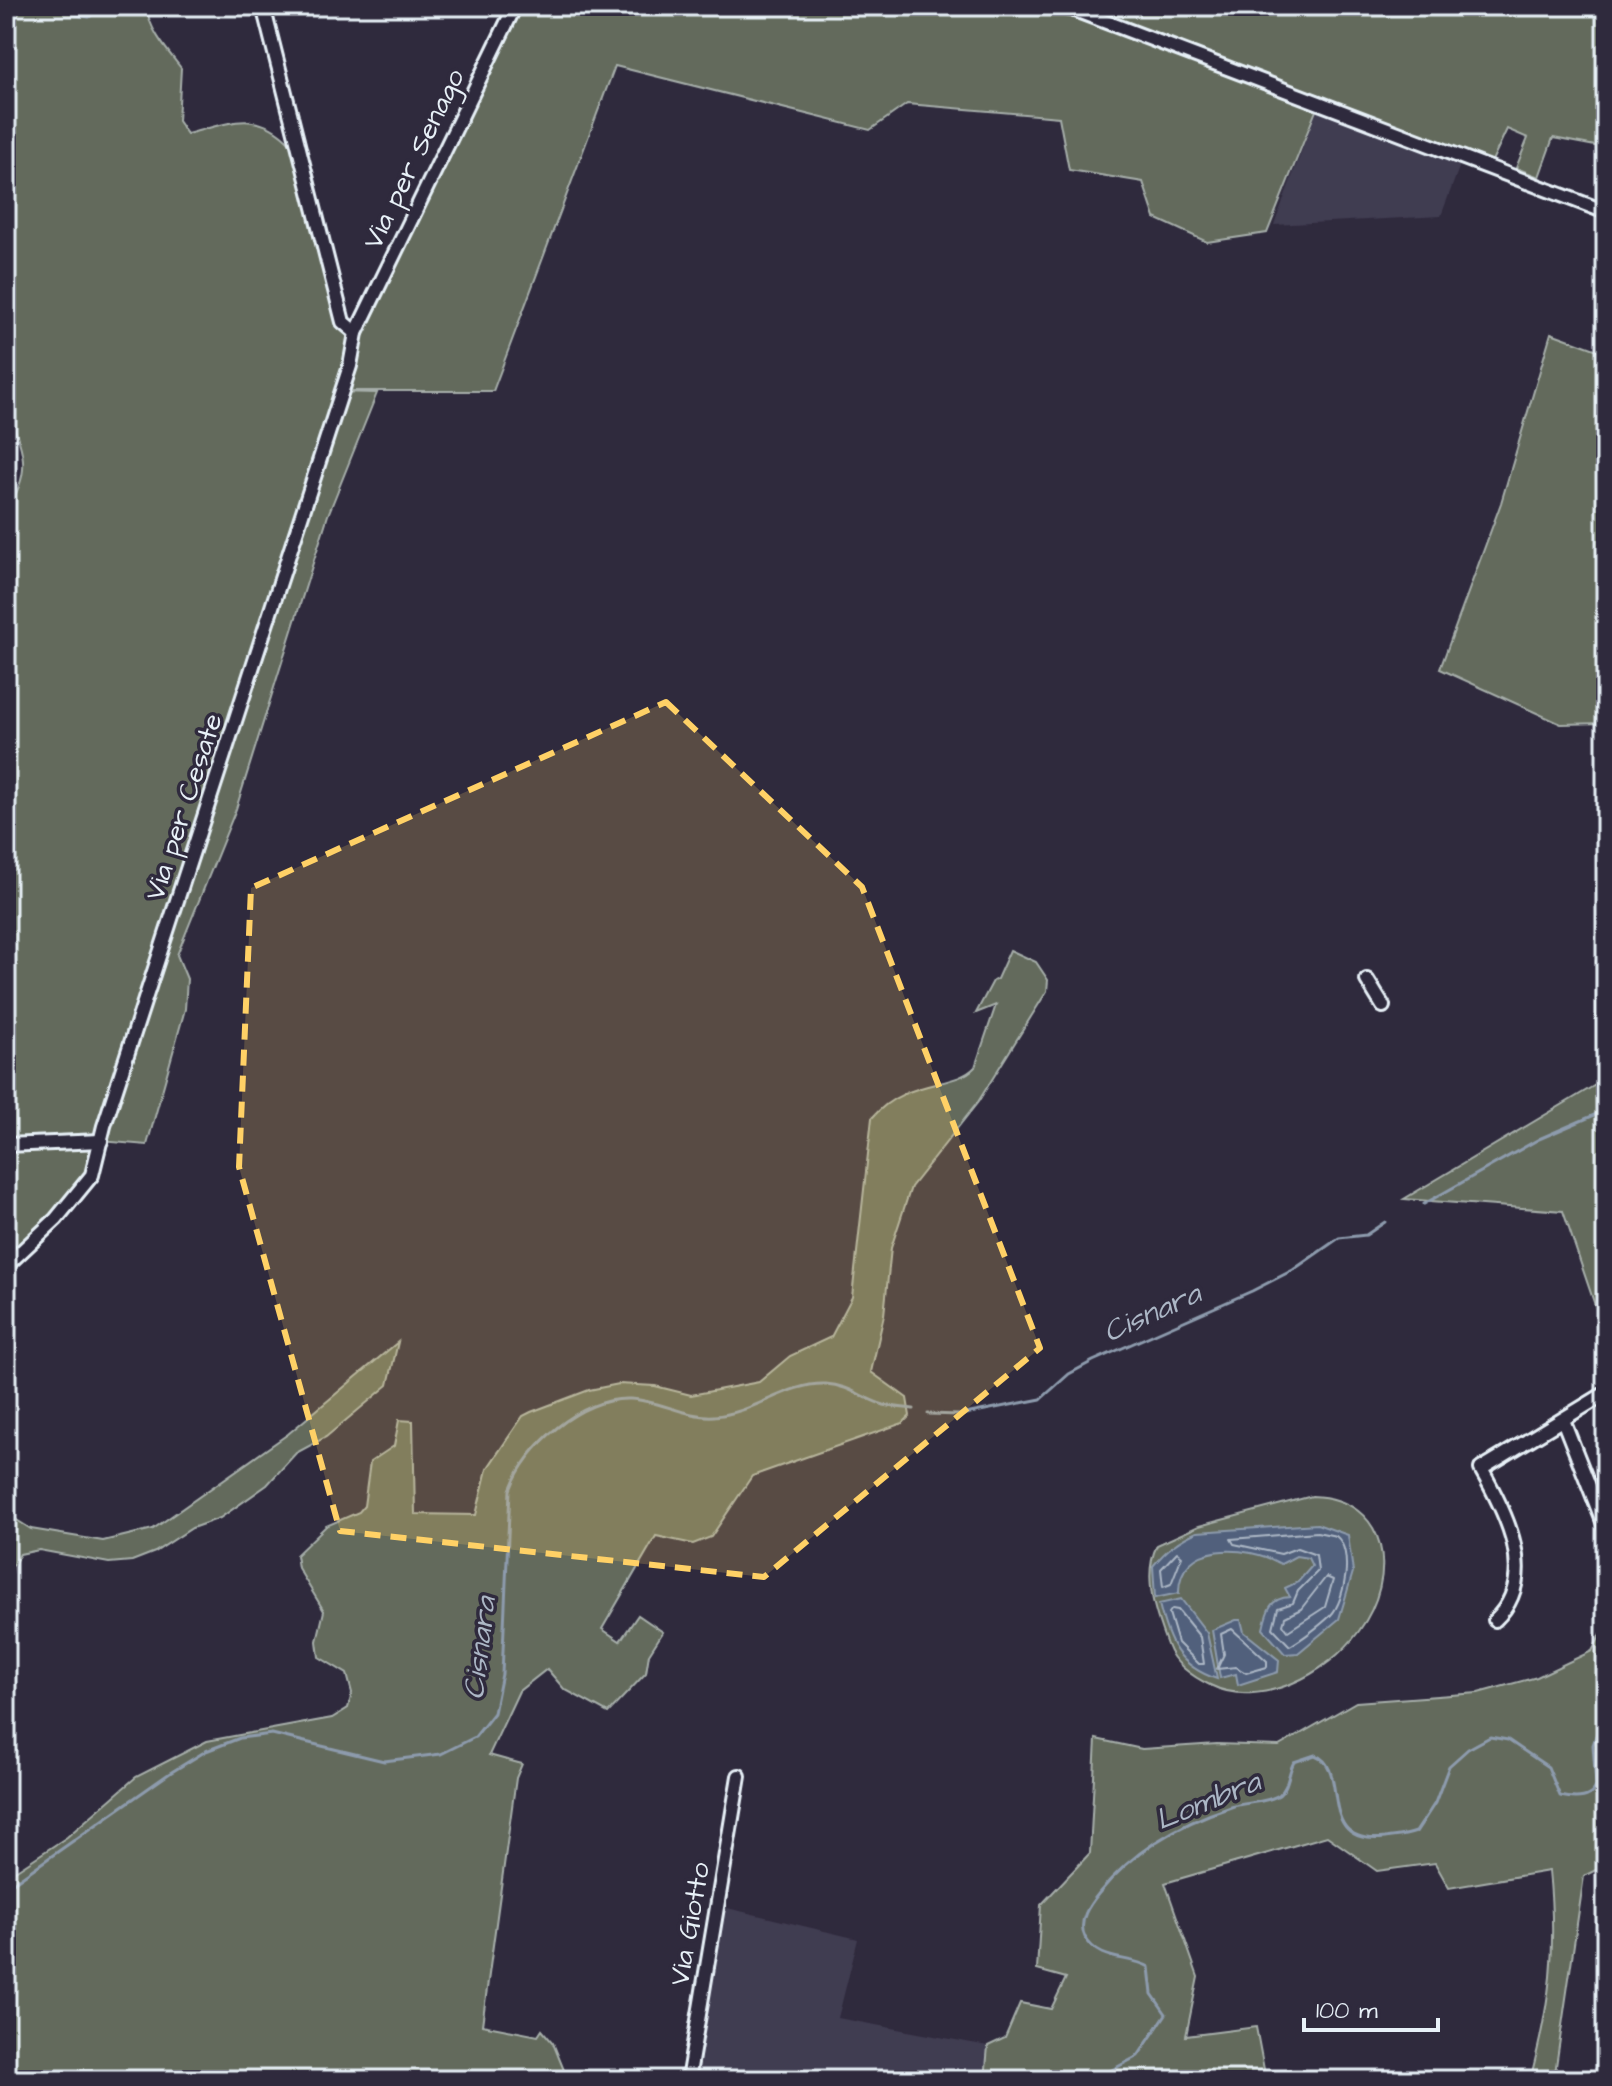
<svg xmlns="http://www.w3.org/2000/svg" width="1612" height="2086" viewBox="0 0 1612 2086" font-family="'Architects Daughter',sans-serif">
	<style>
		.built { fill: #403c51 }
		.green { fill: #636a5c; stroke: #a6aeaa; stroke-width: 2 }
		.water { fill: #51617b; stroke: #8d9bad; stroke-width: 2 }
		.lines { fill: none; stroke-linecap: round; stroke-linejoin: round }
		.shore { stroke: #acb7c6; stroke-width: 2 }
		.stream { stroke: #8d9bad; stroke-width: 3 }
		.minor-casing { stroke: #e8f1f8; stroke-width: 18 }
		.minor { stroke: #2f2a3d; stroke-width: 12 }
		.marked { fill: #ffd166; fill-opacity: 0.2; stroke: #ffd166; stroke-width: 6; stroke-dasharray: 16 10; stroke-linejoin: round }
		.labels { text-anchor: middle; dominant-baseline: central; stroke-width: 7; stroke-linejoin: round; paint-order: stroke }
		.street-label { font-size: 28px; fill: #e8f1f8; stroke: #2f2a3d }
		.water-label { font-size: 30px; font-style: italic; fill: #acb7c6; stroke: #2f2a3d }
	</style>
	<rect width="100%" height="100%" fill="#2f2a3d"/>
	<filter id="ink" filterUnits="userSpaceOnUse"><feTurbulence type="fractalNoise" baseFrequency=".0125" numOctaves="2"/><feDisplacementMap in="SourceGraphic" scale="16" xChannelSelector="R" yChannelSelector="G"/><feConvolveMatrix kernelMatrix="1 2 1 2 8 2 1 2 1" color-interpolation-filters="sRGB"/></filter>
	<g filter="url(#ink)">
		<g class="built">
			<path d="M1317,110L1460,165L1441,216L1274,225Z"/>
			<path d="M723,1907L858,1939L838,2018L988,2046L985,2080H695Z"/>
		</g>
		<g class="green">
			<path d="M6,6H146C149,30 167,50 181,68L178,121L187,134C229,123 258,108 291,144L334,314L340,328L350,334L337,392L377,393L328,515L236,809L177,955L187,979L185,1009L147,1145L101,1141L92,1175L6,1266V510C35,469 22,449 6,406Z"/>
			<path d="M522,6H1606V148L1553,138L1539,177L1516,168L1528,138L1507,129L1491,163L1321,98L1267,233L1207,242L1155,218L1143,182L1069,170L1059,117L907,104L870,130L615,66L493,391H351L363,333Z"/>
			<path d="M1551,333L1606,353V723L1561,724L1440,669L1501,503Z"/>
			<path d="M1010,950L1036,962L1048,980L1047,991L978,1102L911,1187L891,1248L884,1315L871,1372L907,1398L910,1416L903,1423L752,1476L711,1537L693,1544L656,1536L602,1629L620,1641L638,1615L663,1632L649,1654L646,1673L608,1713L564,1689L547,1669L519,1691L489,1755L522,1764L516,1778L482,2025L538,2036L542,2030L553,2043L568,2080H6V1877L67,1837L136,1777L207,1741L332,1718L348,1708L352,1693L347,1674L319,1657L317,1641L324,1611L298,1568L296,1555L326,1526L359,1512L364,1506L370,1462L394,1446L399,1420L413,1421L415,1514L476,1515L487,1469L523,1416L531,1412L589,1390L619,1384L655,1386L691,1395L759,1382L790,1356L831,1337L852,1297L872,1118C905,1078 955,1089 975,1067L996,1005L976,1013L993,981L997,979Z"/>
			<path d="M1596,961L1606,963V1308L1598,1314L1563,1211L1404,1199L1597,1084Z"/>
			<path d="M398,1342L388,1385L326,1437L296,1453L267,1485L220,1518L192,1528L155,1552L132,1561L109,1563L39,1550L20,1554L12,1567L6,1609V1521L15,1519L31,1529L103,1541L153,1529L288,1434Z"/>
			<path d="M1312,1496C1390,1499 1399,1577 1359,1631C1328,1674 1260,1710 1210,1685C1193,1677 1173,1663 1167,1645C1155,1613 1142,1576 1157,1545L1199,1526Z"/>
			<path d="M1606,1625V1865L1584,1876L1554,2080H1530C1550,2005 1557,1949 1549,1871L1449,1888L1435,1863L1377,1871L1327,1836L1165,1883L1198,1977L1186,2036L1256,2027L1266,2080H985L988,2046L1005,2038L1020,2003L1051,2009L1066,1978L1037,1970L1041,1905L1090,1853L1096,1739L1142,1749L1217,1744L1279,1746L1356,1702L1478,1693L1537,1677L1592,1651Z"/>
		</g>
		<g class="water">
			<path d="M1317,1524L1348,1535L1353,1572L1339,1619L1298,1653L1285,1654L1263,1629C1267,1610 1270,1598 1290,1597L1285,1588L1298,1582L1312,1566L1308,1558L1296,1556L1281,1564C1248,1545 1178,1540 1179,1593L1155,1598L1153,1566C1166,1550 1178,1540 1197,1532Z"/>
			<path d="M1181,1599L1207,1633L1217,1679C1178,1666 1168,1642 1159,1604Z"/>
			<path d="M1236,1620H1241L1244,1632L1279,1660L1278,1672L1238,1685L1236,1674L1220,1678L1212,1630Z"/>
		</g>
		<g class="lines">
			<g class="shore">
				<path d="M1317,1532L1336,1536C1354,1550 1345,1600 1331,1615C1321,1625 1302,1639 1290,1646L1273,1628L1278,1608L1293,1603L1298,1591L1318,1571L1316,1555L1297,1548L1281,1554L1234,1544L1231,1539Z"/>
				<path d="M1177,1552L1182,1556L1171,1584L1163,1587L1161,1569Z"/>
				<path d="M1326,1577L1333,1580L1325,1607L1288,1631L1283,1624L1285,1617L1301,1609Z"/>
				<path d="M1172,1609L1178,1610L1200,1637L1204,1664H1199L1178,1643L1169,1613Z"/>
				<path d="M1232,1629L1267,1661V1667L1246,1673L1236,1667L1217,1669L1224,1654L1221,1634Z"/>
			</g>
			<g class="stream">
				<path d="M69,6L76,15L89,17L103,6"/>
				<path d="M1424,1204L1539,1139L1606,1110"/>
				<path d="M928,1414L960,1415L1041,1399L1069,1374L1093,1361L1252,1291L1293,1270L1339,1238L1366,1235L1385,1222"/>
				<path d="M6,1888L170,1773L206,1751L240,1738L272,1734L384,1761L441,1754L475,1737L494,1713L502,1674L510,1490C526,1446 581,1397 630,1399C659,1400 686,1418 714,1416C753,1414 788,1382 826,1384C848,1385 864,1399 884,1405C893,1407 904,1408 914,1409"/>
				<path d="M1093,2080L1138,2056L1166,2014L1152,1994L1149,1967C1129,1955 1099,1963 1085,1937C1077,1921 1090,1904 1099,1893C1133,1851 1181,1823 1231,1807C1245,1802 1267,1803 1279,1795C1289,1787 1288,1772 1294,1762L1315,1755C1352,1769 1313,1846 1385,1838C1396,1836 1406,1836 1416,1832L1435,1803L1449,1766L1468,1749L1490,1737L1508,1740L1548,1767L1560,1796C1573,1799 1591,1801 1596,1786L1593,1745L1597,1733L1606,1730"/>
			</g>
			<g class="minor-casing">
				<g id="minor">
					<path d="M263,6L343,322L356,333"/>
					<path d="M1052,6L1072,9L1606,212"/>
					<path d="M1367,980L1383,1006"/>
					<path d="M6,1145L101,1141"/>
					<path d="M6,1266L56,1219L92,1175L104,1126L350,366L356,333L515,6"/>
					<path d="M1563,1420L1606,1529"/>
					<path d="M1495,1620C1540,1577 1505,1511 1481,1469L1606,1393"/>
					<path d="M688,2080L739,1776"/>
				</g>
			</g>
			<use href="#minor" class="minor"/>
		</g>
	</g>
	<path class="marked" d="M666,702L862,887L1040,1348L764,1577L340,1531L239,1167L251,888Z"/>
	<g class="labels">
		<g class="street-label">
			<text transform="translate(414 159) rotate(-64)">Via per Senago</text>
			<text transform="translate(184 807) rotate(-72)">Via per Cesate</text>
			<text transform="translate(690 1924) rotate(-80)">Via Giotto</text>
		</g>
		<g class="water-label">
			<text transform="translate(1152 1313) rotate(-24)">Cisnara</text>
			<text transform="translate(480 1648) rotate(-83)">Cisnara</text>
			<text transform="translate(1208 1801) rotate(-22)">Lombra</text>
		</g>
	</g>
	<rect width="1612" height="2086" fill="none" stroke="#2f2a3d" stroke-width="32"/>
	<rect x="16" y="16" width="1580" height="2054" fill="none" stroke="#e8f1f8" stroke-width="3" filter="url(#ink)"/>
	<path d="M1304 2018v12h134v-12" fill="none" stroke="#e8f1f8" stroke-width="4"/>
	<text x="1316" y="2018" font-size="24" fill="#e8f1f8" stroke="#2f2a3d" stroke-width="6" paint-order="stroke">100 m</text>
</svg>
